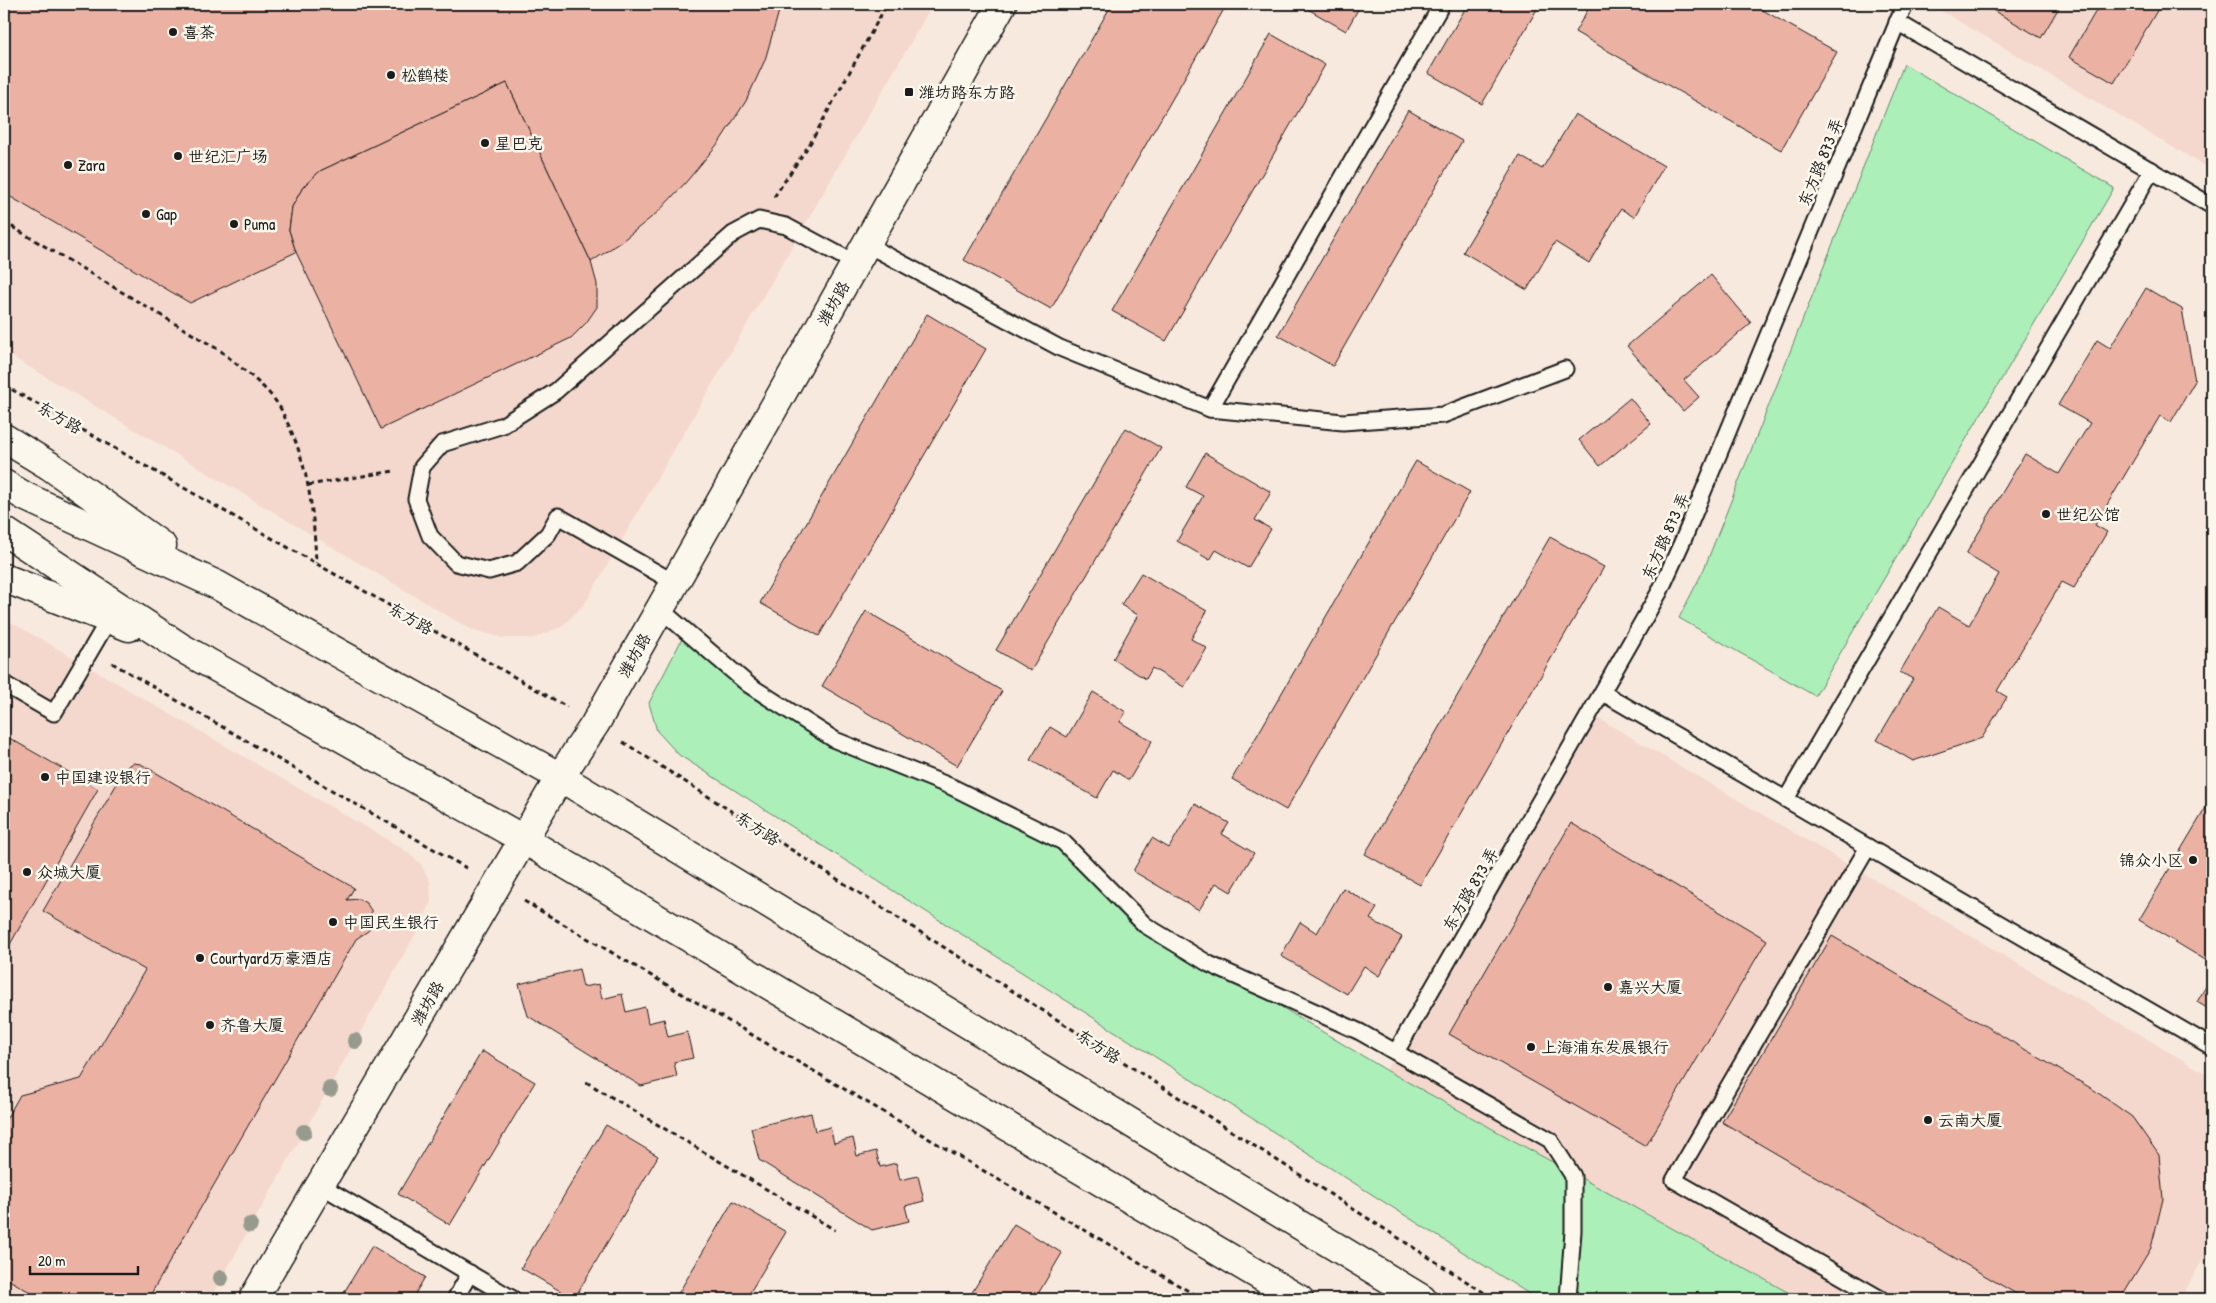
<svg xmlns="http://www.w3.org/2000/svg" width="2216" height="1303" viewBox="0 0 2216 1303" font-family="'Patrick Hand','LXGW WenKai TC',sans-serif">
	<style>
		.built { fill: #f4d8cd }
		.green { fill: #acefb9; stroke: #64866a }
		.building { fill: #ebb2a4; stroke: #1c1c1c }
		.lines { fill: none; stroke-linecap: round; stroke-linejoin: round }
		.service-casing { stroke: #1c1c1c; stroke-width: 19 }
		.tertiary-casing { stroke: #1c1c1c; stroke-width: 31 }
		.secondary-casing { stroke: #1c1c1c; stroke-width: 31 }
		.path { stroke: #1c1c1c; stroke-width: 3; stroke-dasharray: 5 4; stroke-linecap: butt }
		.service { stroke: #fbf7ec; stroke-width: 15 }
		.tertiary { stroke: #fbf7ec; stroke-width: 28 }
		.secondary { stroke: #fbf7ec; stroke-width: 28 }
		.tree { fill: #979b8d }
		.poi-dot { fill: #1c1c1c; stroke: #fbf7ec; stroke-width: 2 }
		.labels { text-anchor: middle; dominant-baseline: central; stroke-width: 5; stroke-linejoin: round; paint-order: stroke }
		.poi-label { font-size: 16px; fill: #1c1c1c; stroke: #fbf7ec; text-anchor: start }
		.street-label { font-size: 16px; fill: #1c1c1c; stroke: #fbf7ec }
	</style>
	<rect width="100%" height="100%" fill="#f8e9de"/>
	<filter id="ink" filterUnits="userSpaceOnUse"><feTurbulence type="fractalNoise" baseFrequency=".02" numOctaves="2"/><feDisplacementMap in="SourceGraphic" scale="10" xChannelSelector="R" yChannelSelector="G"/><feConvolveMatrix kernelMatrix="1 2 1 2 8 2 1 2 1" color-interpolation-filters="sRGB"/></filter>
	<g filter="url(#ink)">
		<g class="built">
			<path d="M4,4H933L584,605L561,627L534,638H503L470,629L4,352Z"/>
			<path d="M1935,4H2212V170L1933,6Z"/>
			<path d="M4,618L402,848L420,863L430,881L431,902L423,921L210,1299H4Z"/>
			<path d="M1591,714L2212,1077V1244L2180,1299H1800L1386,1070Z"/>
		</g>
		<g class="green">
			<path d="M1904,64L2114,188L1815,696L1679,618L1704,569Z"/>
			<path d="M686,631L835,740L1063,842L1145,925L1386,1070L1800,1299H1537L679,755L657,731L649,703Z"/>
		</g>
		<g class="building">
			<path d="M4,4H781L765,60L746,101L720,141L687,181L658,212L622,241L591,262L507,83L320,171L303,187L292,207L289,230L296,252L190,303L4,193Z"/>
			<path d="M1112,4H1227L1051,309L964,260Z"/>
			<path d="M1299,4H1361L1346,31Z"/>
			<path d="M1468,4H1540L1482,104L1428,73Z"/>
			<path d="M1591,4H1752L1837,52L1781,150L1575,32Z"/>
			<path d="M1982,4H2061L2041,38Z"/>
			<path d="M2100,4H2161L2114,83L2069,57Z"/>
			<path d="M1271,34L1325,65L1166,341L1112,311Z"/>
			<path d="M507,83L591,262L597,284V307L586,323L571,338L381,429L296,252L289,230L292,207L303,187L320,171Z"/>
			<path d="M1408,110L1462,141L1333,366L1278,335Z"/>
			<path d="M1575,114L1664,166L1634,217L1621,209L1589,263L1555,242L1527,290L1463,252L1520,156L1542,169Z"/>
			<path d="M1711,275L1751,323L1684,380L1699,397L1683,411L1627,346Z"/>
			<path d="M2146,288L2182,309L2195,381L2171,422L2160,416L2095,525L2107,532L2074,588L2062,582L1997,691L2007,697L1982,738L1913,761L1877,740L1913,679L1900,672L1938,607L1969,625L1999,574L1966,554L2025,454L2059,474L2090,423L2058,405L2097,340L2110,348Z"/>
			<path d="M927,314L986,349L819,636L760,603Z"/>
			<path d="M1630,398L1651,424L1600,466L1579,440Z"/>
			<path d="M1126,428L1161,448L1031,671L996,650Z"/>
			<path d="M1205,453L1271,492L1255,520L1271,529L1248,568L1216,550L1210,560L1177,541L1203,496L1186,487Z"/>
			<path d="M1416,461L1470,492L1286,810L1232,779Z"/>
			<path d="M1550,537L1604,567L1420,885L1365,854Z"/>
			<path d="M1141,573L1207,611L1191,639L1207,648L1184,687L1152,668L1146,679L1113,659L1138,615L1121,605Z"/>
			<path d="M866,611L1002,691L957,766L822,686Z"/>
			<path d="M1093,692L1126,712L1120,722L1152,741L1129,780L1113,770L1097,798L1030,760L1050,727L1067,737Z"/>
			<path d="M4,735L98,789L4,955Z"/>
			<path d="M133,763L141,764L354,888L347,900L359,899L366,903L371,910L372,925L368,931L356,939L148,1299H42L4,1277V1123L20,1095L81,1079L145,970L43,911L126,768Z"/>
			<path d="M2211,799L2212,800V964L2139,920Z"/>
			<path d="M1195,804L1229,823L1222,834L1254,853L1231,892L1216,883L1199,910L1133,871L1152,838L1169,848Z"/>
			<path d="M1571,823L1767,940L1646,1146L1449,1034Z"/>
			<path d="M1343,888L1377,908L1370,919L1402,937L1379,976L1364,966L1347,994L1281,956L1300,922L1317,933Z"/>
			<path d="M1832,936L2094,1090L2132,1117L2159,1155L2163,1199L2151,1248L2120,1299H2025L1722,1122Z"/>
			<path d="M579,969L583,987L599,984L602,999L622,994L626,1012L645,1007L648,1023L664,1019L668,1037L687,1032L693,1058L674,1062L677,1077L641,1086L528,1016L519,984Z"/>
			<path d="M2212,976V1011L2197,1002Z"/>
			<path d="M482,1051L535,1082L450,1225L398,1194Z"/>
			<path d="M811,1113L815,1131L830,1127L834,1143L853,1138L857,1156L876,1151L880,1167L896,1163L900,1180L918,1176L924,1201L905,1206L909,1221L872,1230L759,1160L751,1128Z"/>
			<path d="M606,1125L658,1156L574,1299L521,1268Z"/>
			<path d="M733,1201L786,1232L746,1299H675Z"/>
			<path d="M1014,1224L1062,1253L1035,1299H968Z"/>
			<path d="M372,1246L425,1277L412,1299H340Z"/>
		</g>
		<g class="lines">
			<g class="service-casing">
				<g id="service">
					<path d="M1897,22L2212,206"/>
					<path d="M866,244L1060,348L1210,409L1343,422L1443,415L1565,369"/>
					<path d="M1210,409L1442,4"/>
					<path d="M675,583L558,516L548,534L517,563L489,571L456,563L430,536L416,499L422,467L442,444L503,425L556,391L733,234L759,220L786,226L855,263"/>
					<path d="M660,609L749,685L835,740L952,787L1063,842L1145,925L1209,964L1360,1032L1550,1140L1573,1176V1231L1568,1299"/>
					<path d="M4,684L54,713L109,619"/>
					<path d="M1603,693L2212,1047"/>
					<path d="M1786,799L2152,170"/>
					<path d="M1868,847L1674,1180L1881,1299"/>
					<path d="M1396,1052L1660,591L1684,538L1905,4"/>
					<path d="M320,1185L513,1299"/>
					<path d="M455,1299L470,1273"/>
				</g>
			</g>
			<g class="tertiary-casing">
				<path id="tertiary" d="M253,1299L560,777L595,724L1002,4"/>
			</g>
			<g class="secondary-casing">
				<g id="secondary">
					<path d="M4,438L50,466L162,546"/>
					<path d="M4,484L26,497L217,585L560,777L1422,1299"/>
					<path d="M4,531L180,647L523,839L1299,1299"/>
					<path d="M4,578L129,627"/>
				</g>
			</g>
			<g class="path">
				<path d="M774,197L811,142L887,4"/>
				<path d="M4,222L221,351C239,367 263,383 277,403C282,409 284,417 288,424C309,468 314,515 316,563"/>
				<path d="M4,385L567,707"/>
				<path d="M308,485L394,471"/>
				<path d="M112,663L468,869"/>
				<path d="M623,742L1494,1299"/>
				<path d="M524,901L1202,1299"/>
				<path d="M586,1082L835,1230"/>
			</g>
			<use href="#service" class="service"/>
			<use href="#tertiary" class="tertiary"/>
			<use href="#secondary" class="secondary"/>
		</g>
		<g class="tree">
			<circle cx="355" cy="1041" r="8"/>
			<circle cx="330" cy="1089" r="8"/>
			<circle cx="304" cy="1132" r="8"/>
			<circle cx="250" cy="1225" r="8"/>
			<circle cx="221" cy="1278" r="8"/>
		</g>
	</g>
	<g class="poi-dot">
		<circle cx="173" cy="32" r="5"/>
		<circle cx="391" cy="75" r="5"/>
		<rect x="904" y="87" width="10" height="10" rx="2.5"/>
		<circle cx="485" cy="143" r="5"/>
		<circle cx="178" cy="156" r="5"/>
		<circle cx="68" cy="165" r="5"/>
		<circle cx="146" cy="214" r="5"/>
		<circle cx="234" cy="224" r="5"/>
		<circle cx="2046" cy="514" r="5"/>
		<circle cx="45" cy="777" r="5"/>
		<circle cx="2193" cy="860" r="5"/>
		<circle cx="27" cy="872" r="5"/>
		<circle cx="333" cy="922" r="5"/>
		<circle cx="200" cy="958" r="5"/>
		<circle cx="1608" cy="987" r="5"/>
		<circle cx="210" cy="1025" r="5"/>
		<circle cx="1531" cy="1047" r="5"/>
		<circle cx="1928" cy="1120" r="5"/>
	</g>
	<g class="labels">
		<g class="poi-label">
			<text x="183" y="32">喜茶</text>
			<text x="401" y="75">松鹤楼</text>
			<text x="919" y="92">潍坊路东方路</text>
			<text x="495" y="143">星巴克</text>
			<text x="188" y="156">世纪汇广场</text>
			<text x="78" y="165">Zara</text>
			<text x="156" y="214">Gap</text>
			<text x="244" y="224">Puma</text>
			<text x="2056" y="514">世纪公馆</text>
			<text x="55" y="777">中国建设银行</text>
			<text x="2183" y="860" text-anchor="end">锦众小区</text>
			<text x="37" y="872">众城大厦</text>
			<text x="343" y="922">中国民生银行</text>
			<text x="210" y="958">Courtyard万豪酒店</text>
			<text x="1618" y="987">嘉兴大厦</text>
			<text x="220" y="1025">齐鲁大厦</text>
			<text x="1541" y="1047">上海浦东发展银行</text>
			<text x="1938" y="1120">云南大厦</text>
		</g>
		<g class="street-label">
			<text transform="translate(1820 162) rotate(-68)">东方路 873 弄</text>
			<text transform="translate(833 303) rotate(-61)">潍坊路</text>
			<text transform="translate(60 417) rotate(30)">东方路</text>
			<text transform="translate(1665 536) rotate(-66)">东方路 873 弄</text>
			<text transform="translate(411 618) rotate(30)">东方路</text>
			<text transform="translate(634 655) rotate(-61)">潍坊路</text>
			<text transform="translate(758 828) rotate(33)">东方路</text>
			<text transform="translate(1470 889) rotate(-60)">东方路 873 弄</text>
			<text transform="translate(427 1003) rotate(-60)">潍坊路</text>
			<text transform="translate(1099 1046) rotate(33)">东方路</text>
		</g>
	</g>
	<rect width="2216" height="1303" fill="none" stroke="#fbf7ec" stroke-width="20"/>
	<rect x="10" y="10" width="2196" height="1283" fill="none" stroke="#1c1c1c" stroke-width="2" filter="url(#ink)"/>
	<path d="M30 1266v8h108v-8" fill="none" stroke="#1c1c1c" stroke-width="2.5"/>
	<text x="38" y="1266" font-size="15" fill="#1c1c1c" stroke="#fbf7ec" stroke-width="4" paint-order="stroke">20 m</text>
</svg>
